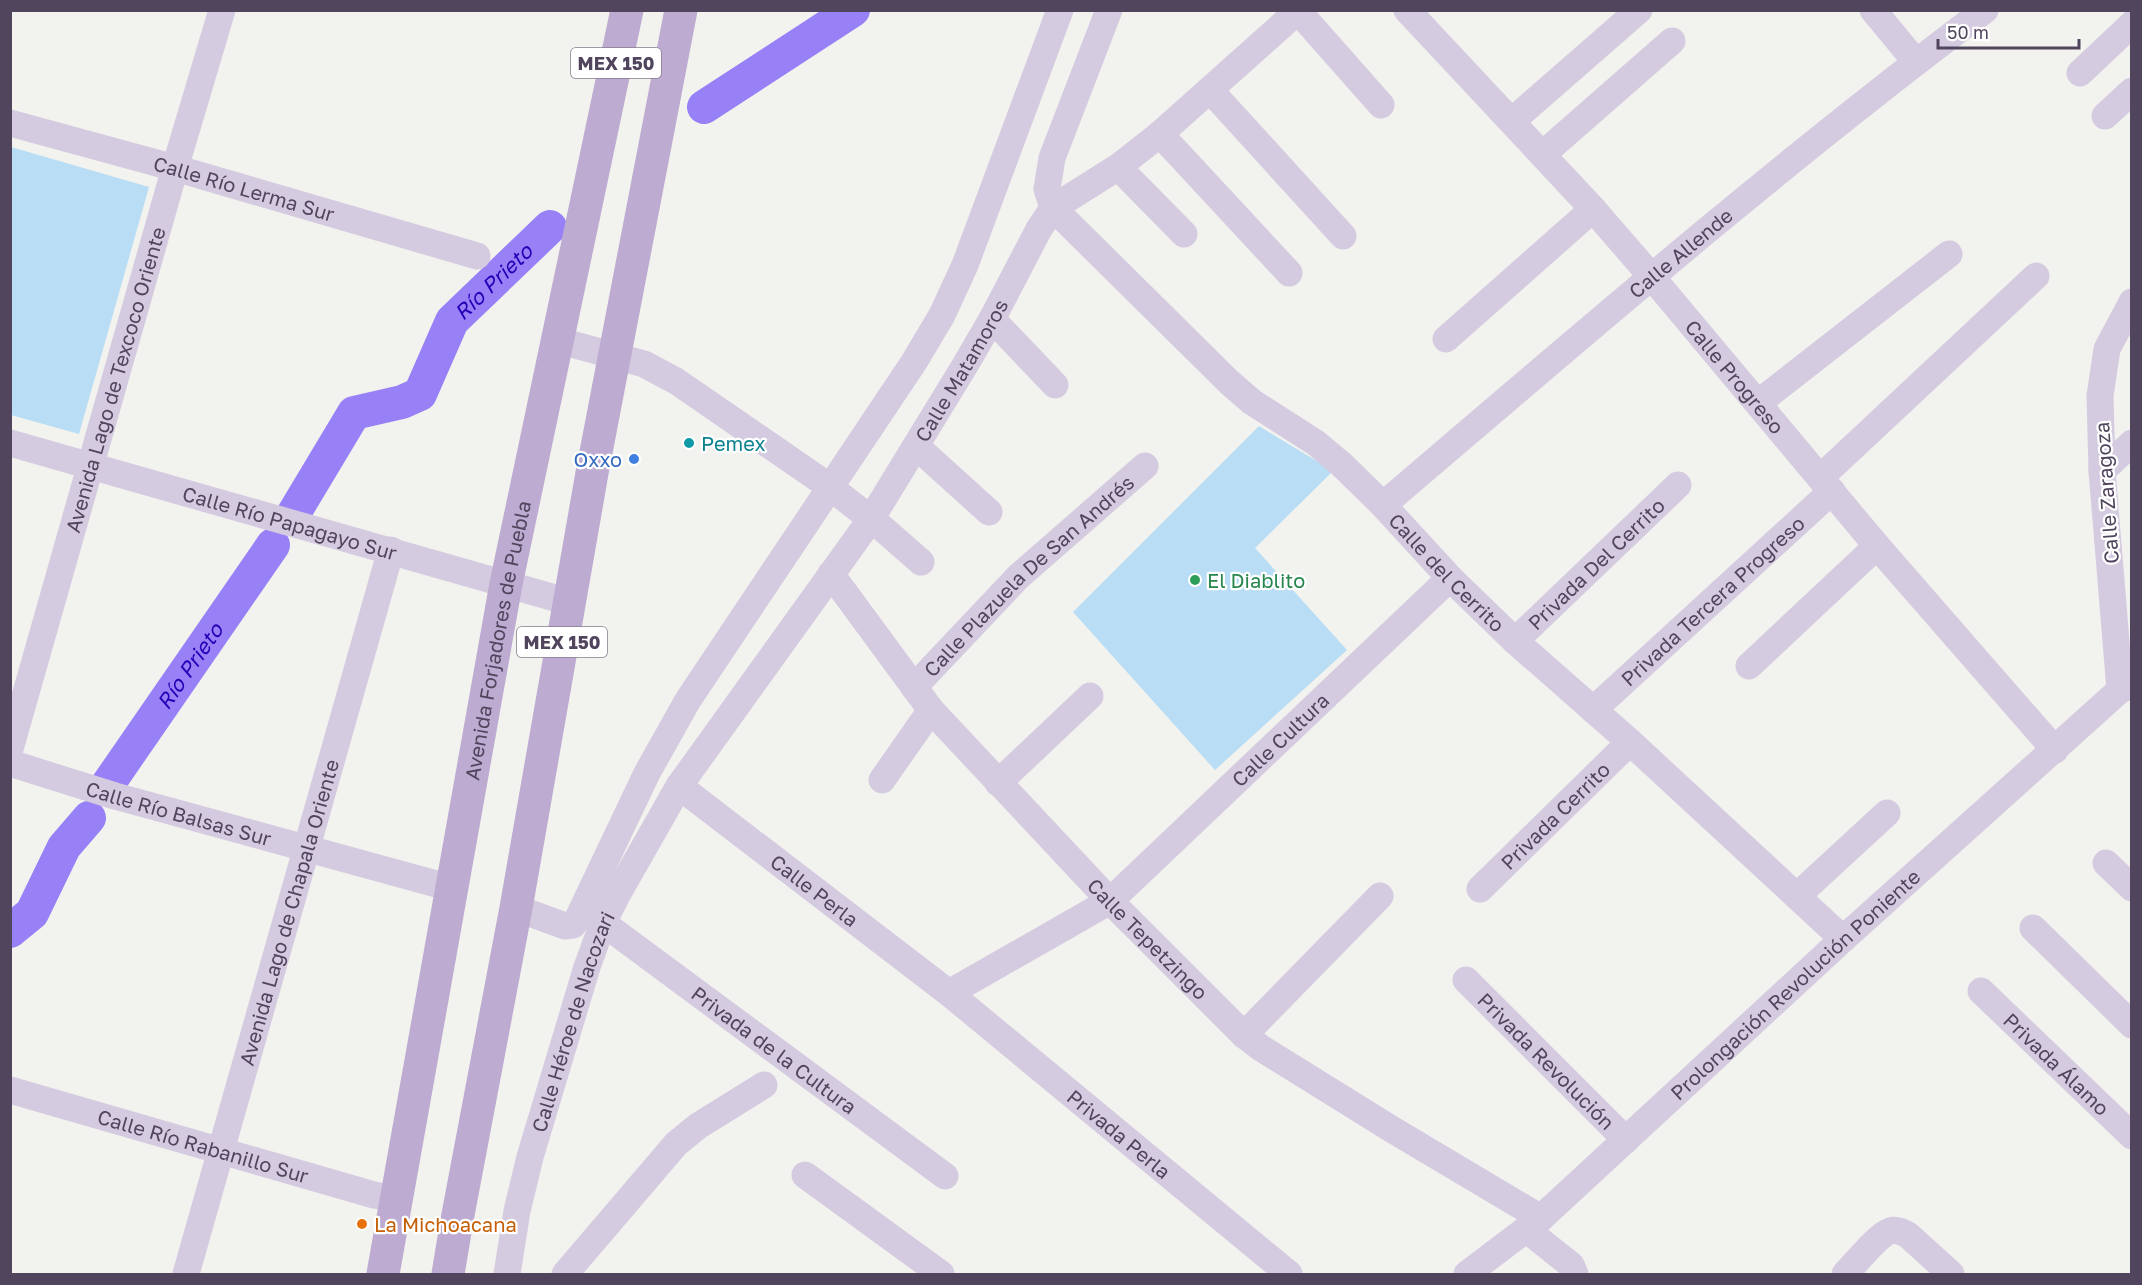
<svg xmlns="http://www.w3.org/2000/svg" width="2142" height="1285" viewBox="0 0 2142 1285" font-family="'Golos Text',sans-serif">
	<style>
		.pitch { fill: #b8ddf4 }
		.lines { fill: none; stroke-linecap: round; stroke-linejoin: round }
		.river { stroke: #9880f6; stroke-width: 34 }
		.minor { stroke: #d5cbe0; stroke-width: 27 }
		.major { stroke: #bdabd1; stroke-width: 33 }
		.culture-dot { fill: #0f9aa8; stroke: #fff; stroke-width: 2 }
		.shop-dot { fill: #3f7fe0; stroke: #fff; stroke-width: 2 }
		.leisure-dot { fill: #2e9e5b; stroke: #fff; stroke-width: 2 }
		.food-dot { fill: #e8710a; stroke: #fff; stroke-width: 2 }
		.labels { text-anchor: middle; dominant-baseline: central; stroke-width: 4.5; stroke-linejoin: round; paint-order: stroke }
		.shield { fill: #fff; stroke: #857d8e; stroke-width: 1.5 }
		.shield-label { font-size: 18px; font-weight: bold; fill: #51455e }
		.street-label { font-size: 20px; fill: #51455e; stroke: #fff }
		.culture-label { font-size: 20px; fill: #0d838f; stroke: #fff; text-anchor: start }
		.shop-label { font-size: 20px; fill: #366cbe; stroke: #fff; text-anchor: end }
		.leisure-label { font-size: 20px; fill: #27864d; stroke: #fff; text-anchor: start }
		.food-label { font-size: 20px; fill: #c56008; stroke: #fff; text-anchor: start }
		.water-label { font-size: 21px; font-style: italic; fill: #2500b6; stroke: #fff }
	</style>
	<rect width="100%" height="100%" fill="#f2f2ee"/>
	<g class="pitch">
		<path d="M11,147L149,187L79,434L11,415Z"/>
		<path d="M1259,426L1333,471L1255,548L1347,650L1215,770L1073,612Z"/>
	</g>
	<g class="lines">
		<g class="river">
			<path d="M704,107L853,10"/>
			<path id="s1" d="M291,518L354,413L402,402L420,394L452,321L550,227"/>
			<path id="s2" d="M106,787L273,545"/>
			<path d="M10,931L32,913L64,847L89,818"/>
		</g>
		<g class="minor">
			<path id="s3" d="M1109,10L1052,158L1047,189L1053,208L1229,382L1252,402L1316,443L1341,464L1383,505L1450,578L1515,641L1630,742L1843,939"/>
			<path id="s4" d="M1407,10L1593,209L1651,276L1877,546L2055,750"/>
			<path d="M1873,10L1916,62"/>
			<path d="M1298,11L1381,105"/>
			<path d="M2080,73L2132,24"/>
			<path d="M1210,90L1343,236"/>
			<path d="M2105,116L2132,91"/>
			<path d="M1512,121L1639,10"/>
			<path id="s5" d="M10,123L175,168L477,256"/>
			<path d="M1160,134L1289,273"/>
			<path d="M1543,154L1672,41"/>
			<path d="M1118,167L1184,234"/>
			<path d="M992,319L1055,385"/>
			<path d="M1446,339L1593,209"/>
			<path d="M557,340L644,364L676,381L830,487L881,527L921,562"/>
			<path d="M1758,403L1949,254"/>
			<path id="s6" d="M10,443L569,602"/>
			<path d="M916,446L989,512"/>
			<path d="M2102,471L2132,443"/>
			<path d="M1821,477L2036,276"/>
			<path id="s7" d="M1383,505C1580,337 1777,166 1985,10"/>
			<path id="s8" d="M831,574L931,710L1110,901L1244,1035L1261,1048L1393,1130L1541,1218"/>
			<path id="s9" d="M1515,641L1678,485"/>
			<path d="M1749,666L1877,546"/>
			<path id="s10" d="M914,687L1018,577L1145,466"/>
			<path d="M2120,690L2102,471L2100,396L2107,349L2132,302"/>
			<path id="s11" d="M1593,710L1832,491"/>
			<path id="s12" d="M10,749L175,168L222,10"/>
			<path id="s13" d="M10,763L115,796L451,888"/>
			<path d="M882,780L931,710"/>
			<path d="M998,783L1090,696"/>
			<path id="s14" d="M679,786L949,993L1289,1274"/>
			<path d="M2106,863L2132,888"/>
			<path id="s15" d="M1480,889L1630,742"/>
			<path d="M1798,895L1887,813"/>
			<path d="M516,908L565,926L573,925L578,918L647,773L688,700L914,362L942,315L965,265L1060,10"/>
			<path id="s16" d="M603,923L945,1176"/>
			<path d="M2033,928L2132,1025"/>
			<path id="s17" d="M1466,980L1626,1140"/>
			<path id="s18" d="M1981,991L2132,1136"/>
			<path id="s19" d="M949,993L1110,901L1450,578"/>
			<path d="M1244,1035L1380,896"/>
			<path id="s20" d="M10,1090L374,1195L397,1199"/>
			<path d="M805,1175L941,1274"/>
			<path d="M1527,1230L1571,1265L1575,1274"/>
			<path id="s21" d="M186,1274L391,550"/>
			<path id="s22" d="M507,1274L517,1211L530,1157L587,967L603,923L617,895L679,786L871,519L964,367L992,319L1039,229L1053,208L1118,167L1160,134L1299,10"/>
			<path d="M565,1274L676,1144L698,1126L764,1085"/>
			<path id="s23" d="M1467,1274L1541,1218L1843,939L2120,690L2132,685"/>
			<path d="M1845,1274C1854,1265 1879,1234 1890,1231C1896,1229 1903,1232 1908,1235L1951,1274"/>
		</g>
		<g class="major">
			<path id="s24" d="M383,1274L506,584L627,10"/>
			<path d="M448,1274L457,1220L516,908L592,473L681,10"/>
		</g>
	</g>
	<circle class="culture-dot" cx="689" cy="443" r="6"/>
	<circle class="shop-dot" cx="634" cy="459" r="6"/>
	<circle class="leisure-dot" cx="1195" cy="580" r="6"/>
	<circle class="food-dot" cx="362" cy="1224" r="6"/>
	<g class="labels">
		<g class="shield">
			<rect x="571" y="48" width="90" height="30" rx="4.5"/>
			<rect x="517" y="627" width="90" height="30" rx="4.5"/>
		</g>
		<g class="shield-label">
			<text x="616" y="63">MEX 150</text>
			<text x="562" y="642">MEX 150</text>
		</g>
		<g class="street-label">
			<text stroke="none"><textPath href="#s5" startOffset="243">Calle Río Lerma Sur</textPath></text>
			<text stroke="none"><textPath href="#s7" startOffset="390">Calle Allende</textPath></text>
			<text stroke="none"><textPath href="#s22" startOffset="1024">Calle Matamoros</textPath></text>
			<text stroke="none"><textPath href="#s4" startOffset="492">Calle Progreso</textPath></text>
			<text stroke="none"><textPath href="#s12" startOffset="384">Avenida Lago de Texcoco Oriente</textPath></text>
			<text transform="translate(2106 493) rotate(-94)">Calle Zaragoza</text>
			<text stroke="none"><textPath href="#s6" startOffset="291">Calle Río Papagayo Sur</textPath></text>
			<text stroke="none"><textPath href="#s9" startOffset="112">Privada Del Cerrito</textPath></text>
			<text stroke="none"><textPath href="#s3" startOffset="748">Calle del Cerrito</textPath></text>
			<text stroke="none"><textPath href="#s10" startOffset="160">Calle Plazuela De San Andrés</textPath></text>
			<text stroke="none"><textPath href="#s11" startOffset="162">Privada Tercera Progreso</textPath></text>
			<text stroke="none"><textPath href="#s24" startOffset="644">Avenida Forjadores de Puebla</textPath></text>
			<text stroke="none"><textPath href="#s19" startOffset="420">Calle Cultura</textPath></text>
			<text stroke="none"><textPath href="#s13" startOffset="176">Calle Río Balsas Sur</textPath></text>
			<text stroke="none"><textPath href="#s15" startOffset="105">Privada Cerrito</textPath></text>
			<text stroke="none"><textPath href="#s14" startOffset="171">Calle Perla</textPath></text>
			<text stroke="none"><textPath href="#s21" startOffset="376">Avenida Lago de Chapala Oriente</textPath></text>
			<text stroke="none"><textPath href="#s8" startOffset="484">Calle Tepetzingo</textPath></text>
			<text stroke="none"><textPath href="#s23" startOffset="438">Prolongación Revolución Poniente</textPath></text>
			<text stroke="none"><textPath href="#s22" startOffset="261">Calle Héroe de Nacozari</textPath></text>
			<text stroke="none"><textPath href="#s16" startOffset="213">Privada de la Cultura</textPath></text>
			<text stroke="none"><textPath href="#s17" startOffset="114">Privada Revolución</textPath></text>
			<text stroke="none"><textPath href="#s18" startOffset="105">Privada Álamo</textPath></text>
			<text stroke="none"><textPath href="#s14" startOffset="561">Privada Perla</textPath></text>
			<text stroke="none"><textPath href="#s20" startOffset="201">Calle Río Rabanillo Sur</textPath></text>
		</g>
		<g class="culture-label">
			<text x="701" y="443">Pemex</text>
		</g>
		<g class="shop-label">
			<text x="622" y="459">Oxxo</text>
		</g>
		<g class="leisure-label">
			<text x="1207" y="580">El Diablito</text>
		</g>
		<g class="food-label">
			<text x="374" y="1224">La Michoacana</text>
		</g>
		<g class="water-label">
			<text stroke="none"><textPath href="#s1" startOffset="328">Río Prieto</textPath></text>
			<text stroke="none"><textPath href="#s2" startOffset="147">Río Prieto</textPath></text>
		</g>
	</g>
	<rect width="2142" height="1285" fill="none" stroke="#51455e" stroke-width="24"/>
	<path d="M1938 39v9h141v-9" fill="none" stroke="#51455e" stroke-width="3"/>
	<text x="1947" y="39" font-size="18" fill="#51455e" stroke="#ffffff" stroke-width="4.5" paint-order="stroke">50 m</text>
</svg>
